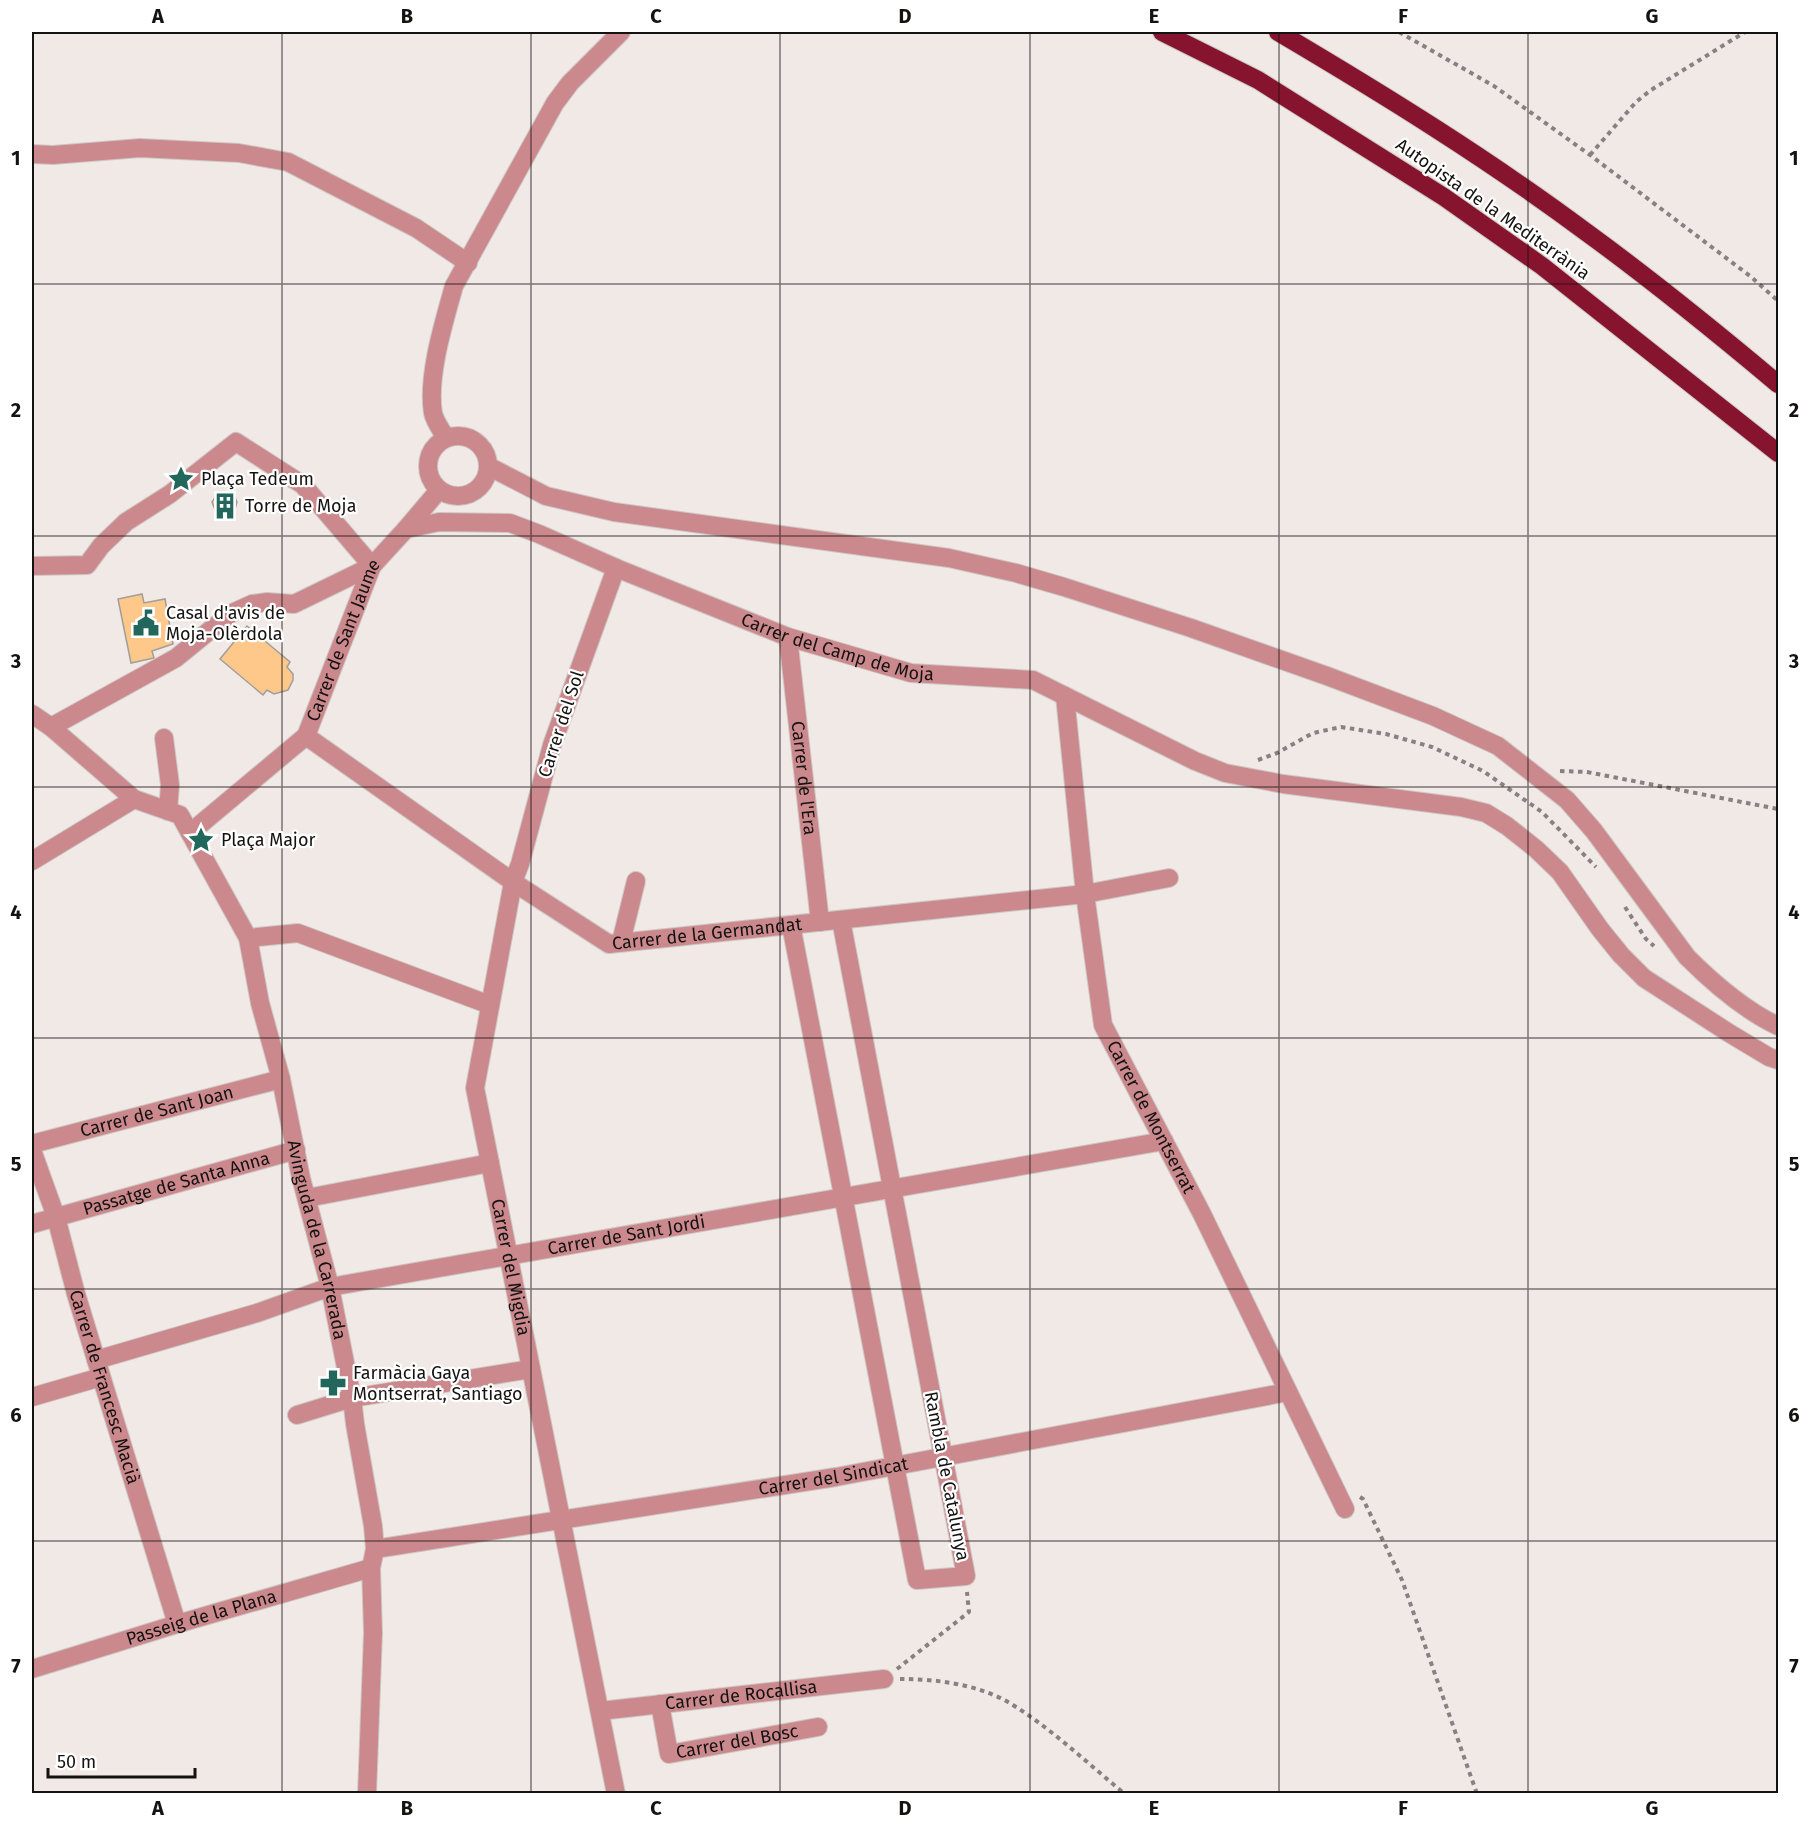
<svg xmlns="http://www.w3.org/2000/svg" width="1810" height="1825" viewBox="0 0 1810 1825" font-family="'Fira Sans',sans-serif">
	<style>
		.building { fill: #fec88a; stroke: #a29e99; stroke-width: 1.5 }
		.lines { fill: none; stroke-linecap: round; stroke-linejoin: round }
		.minor-casing { stroke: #cdc7c4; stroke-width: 20 }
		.highway-casing { stroke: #cdc7c4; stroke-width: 20 }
		.path { stroke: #878280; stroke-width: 4; stroke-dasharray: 4.5 4.5; stroke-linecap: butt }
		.minor { stroke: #cc898d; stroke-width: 18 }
		.highway { stroke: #87142f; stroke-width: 18 }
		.grid { fill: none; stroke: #151312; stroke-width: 1.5; stroke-opacity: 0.55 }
		.labels { text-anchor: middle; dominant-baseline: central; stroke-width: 4.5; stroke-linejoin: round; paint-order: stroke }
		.street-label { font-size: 18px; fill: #151312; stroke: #fff }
		.poi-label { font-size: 18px; fill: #151312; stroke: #fff; text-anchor: start }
		.neatline { fill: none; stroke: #151312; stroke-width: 2 }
		.grid-label { font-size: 20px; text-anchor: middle; font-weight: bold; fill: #151312 }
	</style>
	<rect width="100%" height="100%" fill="#f0e9e6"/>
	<g class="building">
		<path d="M229,492L234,495L237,502L235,509L230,516L227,517L222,516L216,512L212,502L218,493Z"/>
		<path d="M142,594L144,603L165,599L173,644L152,651L154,658L131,663L118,599Z"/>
		<path d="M247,626L290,662L287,667L293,674V680L288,690L274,694L267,690L263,695L220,659Z"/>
	</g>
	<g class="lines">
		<g class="minor-casing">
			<g id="minor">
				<path d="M32,154L53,155L140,148L239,153L288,162L416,228L468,263"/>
				<circle cx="458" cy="466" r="30"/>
				<path d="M446,438C442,431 435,422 433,413C427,376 444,322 454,286L555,103L570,83L621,32"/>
				<path d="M488,466L546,496L614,512L949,558L1016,573L1064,587L1191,628L1327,676L1433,716L1498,746L1567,800L1594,831L1687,957C1714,984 1744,1010 1778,1026"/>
				<path id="s1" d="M406,529L439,522L510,523L539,534L616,568L788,637L911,673L1033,680L1195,761L1225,773L1283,784L1461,807L1486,813L1507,826L1536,849L1560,872L1600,929L1621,955L1644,978L1729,1033L1769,1057L1778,1060"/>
				<path d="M32,566L87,565L101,546L126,522L170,494L236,442L303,485L372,566"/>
				<path id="s2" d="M616,568L552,745L520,864L513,882L475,1088L616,1794"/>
				<path id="s3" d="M788,637L820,922"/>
				<path id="s4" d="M1065,696L1085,894L1103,1025L1202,1214L1345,1509"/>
				<path id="s5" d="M32,714L51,727L134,799L180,815L248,938L260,1003L281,1079L301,1178L330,1287L352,1398L355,1424L373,1526L375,1549L371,1568L373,1633L367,1794"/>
				<path d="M51,727L176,658L230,614L252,604L267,602L294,604L372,566"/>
				<path id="s6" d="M306,736L513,882L609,944L1085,894L1169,878"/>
				<path d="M164,738L170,785L168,811"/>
				<path id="s7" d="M190,833L306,736L372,566L406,529L439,490"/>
				<path d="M32,861L134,799"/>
				<path d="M791,925L917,1580L966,1576L841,920"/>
				<path d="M248,938L298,933L490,1005"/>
				<path d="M621,942L636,881"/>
				<path id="s8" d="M32,1144L281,1079"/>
				<path id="s9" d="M32,1150L56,1217L76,1294L177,1624"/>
				<path d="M307,1198L490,1163"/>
				<path id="s10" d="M32,1224L296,1150"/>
				<path id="s11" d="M96,1360L257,1313L330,1287L1164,1141"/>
				<path d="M32,1397L101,1377"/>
				<path d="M297,1415L352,1398L531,1369"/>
				<path id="s12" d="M375,1549L836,1477L1288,1392"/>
				<path id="s13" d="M32,1669L177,1624L371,1568"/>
				<path id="s14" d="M660,1704L669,1754L818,1727"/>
				<path id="s15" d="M600,1711L884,1679"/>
			</g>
		</g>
		<g class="highway-casing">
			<g id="highway">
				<path d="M1162,32L1258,80L1444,197L1542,266L1778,453"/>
				<path d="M1278,32C1383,94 1488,159 1586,232C1652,280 1716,332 1778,384"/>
			</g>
		</g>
		<g class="path">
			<path d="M1399,32L1494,86L1590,155L1750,276L1778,301"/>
			<path d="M1590,155L1636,102L1651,90L1745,32"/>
			<path d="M1258,760L1277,753L1313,733L1341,727L1386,734L1432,747L1483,771L1542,812L1596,867"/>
			<path d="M1560,771L1587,772L1778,809"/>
			<path d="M1625,907L1646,939L1654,946"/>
			<path d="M1360,1497L1363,1499L1402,1580L1477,1794"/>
			<path d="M897,1669L969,1612L967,1592"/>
			<path d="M900,1679C936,1679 976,1684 1008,1702C1050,1727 1087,1763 1125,1794"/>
		</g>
		<use href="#minor" class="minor"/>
		<use href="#highway" class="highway"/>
	</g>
	<path class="grid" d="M282,32V1794M531,32V1794M780,32V1794M1030,32V1794M1279,32V1794M1528,32V1794M32,284H1778M32,536H1778M32,787H1778M32,1038H1778M32,1289H1778M32,1541H1778"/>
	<defs>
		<g id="sight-bare" transform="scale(2.07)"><path d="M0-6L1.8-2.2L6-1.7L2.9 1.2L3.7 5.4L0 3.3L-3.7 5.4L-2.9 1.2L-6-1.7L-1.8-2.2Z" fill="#21675b" stroke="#fff" stroke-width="2.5" paint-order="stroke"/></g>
		<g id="building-bare" transform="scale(2.07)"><path d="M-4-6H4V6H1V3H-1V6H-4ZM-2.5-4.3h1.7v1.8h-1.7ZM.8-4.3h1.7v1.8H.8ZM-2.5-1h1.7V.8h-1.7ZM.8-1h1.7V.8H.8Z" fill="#21675b" stroke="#fff" stroke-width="2.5" paint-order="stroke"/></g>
		<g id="civic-bare" transform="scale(2.07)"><path d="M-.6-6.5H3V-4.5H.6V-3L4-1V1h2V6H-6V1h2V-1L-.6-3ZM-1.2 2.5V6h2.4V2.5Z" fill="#21675b" stroke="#fff" stroke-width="2.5" paint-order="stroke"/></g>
		<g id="pharmacy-bare" transform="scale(2.07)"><path d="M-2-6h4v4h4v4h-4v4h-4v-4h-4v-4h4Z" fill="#21675b" stroke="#fff" stroke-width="2.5" paint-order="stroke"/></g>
	</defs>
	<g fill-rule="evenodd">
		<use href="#sight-bare" x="181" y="479"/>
		<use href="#building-bare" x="225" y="506"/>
		<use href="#civic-bare" x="146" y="623"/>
		<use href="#sight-bare" x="201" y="840"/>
		<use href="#pharmacy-bare" x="333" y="1383"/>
	</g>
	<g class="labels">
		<g class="street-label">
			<text transform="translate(1493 209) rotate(35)">Autopista de la Mediterrània</text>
			<text stroke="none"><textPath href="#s7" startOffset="254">Carrer de Sant Jaume</textPath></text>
			<text stroke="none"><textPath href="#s1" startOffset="456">Carrer del Camp de Moja</textPath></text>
			<text transform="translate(561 724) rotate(-72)">Carrer del Sol</text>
			<text stroke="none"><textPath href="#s3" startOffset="142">Carrer de l'Era</textPath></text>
			<text stroke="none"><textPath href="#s6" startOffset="466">Carrer de la Germandat</textPath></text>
			<text stroke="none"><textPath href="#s8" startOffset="129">Carrer de Sant Joan</textPath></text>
			<text stroke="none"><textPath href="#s4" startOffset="435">Carrer de Montserrat</textPath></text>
			<text stroke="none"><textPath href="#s10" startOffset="150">Passatge de Santa Anna</textPath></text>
			<text stroke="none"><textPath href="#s11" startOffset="546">Carrer de Sant Jordi</textPath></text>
			<text stroke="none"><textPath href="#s5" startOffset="632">Avinguda de la Carrerada</textPath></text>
			<text stroke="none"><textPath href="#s2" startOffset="723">Carrer del Migdia</textPath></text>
			<text stroke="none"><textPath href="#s9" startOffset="248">Carrer de Francesc Macià</textPath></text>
			<text stroke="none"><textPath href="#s12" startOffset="464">Carrer del Sindicat</textPath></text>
			<text transform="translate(947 1476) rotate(79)">Rambla de Catalunya</text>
			<text stroke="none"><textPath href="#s13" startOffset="177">Passeig de la Plana</textPath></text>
			<text stroke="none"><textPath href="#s15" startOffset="142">Carrer de Rocallisa</textPath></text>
			<text stroke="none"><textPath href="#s14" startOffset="120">Carrer del Bosc</textPath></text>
		</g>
		<g class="poi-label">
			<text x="201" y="479">Plaça Tedeum</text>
			<text x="245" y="506">Torre de Moja</text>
			<text x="166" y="613">Casal d'avis de<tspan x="166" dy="21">Moja-Olèrdola</tspan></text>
			<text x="221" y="840">Plaça Major</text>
			<text x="353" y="1373">Farmàcia Gaya<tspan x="353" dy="21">Montserrat, Santiago</tspan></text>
		</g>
	</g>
	<rect width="1810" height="1825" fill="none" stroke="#ffffff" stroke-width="66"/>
	<path d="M48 1768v9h147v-9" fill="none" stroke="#151312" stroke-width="3"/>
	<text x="57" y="1768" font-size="18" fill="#151312" stroke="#ffffff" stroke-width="4.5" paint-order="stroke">50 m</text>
	<rect x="33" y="33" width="1744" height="1759" class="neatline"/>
	<g class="grid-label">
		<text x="158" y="23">A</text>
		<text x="407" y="23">B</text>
		<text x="656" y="23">C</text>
		<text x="905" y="23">D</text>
		<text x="1154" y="23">E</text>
		<text x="1403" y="23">F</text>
		<text x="1652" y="23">G</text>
		<text x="16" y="165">1</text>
		<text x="1794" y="165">1</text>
		<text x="16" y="417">2</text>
		<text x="1794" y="417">2</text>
		<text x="16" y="668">3</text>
		<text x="1794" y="668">3</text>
		<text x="16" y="919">4</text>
		<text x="1794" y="919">4</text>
		<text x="16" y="1171">5</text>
		<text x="1794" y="1171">5</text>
		<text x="16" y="1422">6</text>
		<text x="1794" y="1422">6</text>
		<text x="16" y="1673">7</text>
		<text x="1794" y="1673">7</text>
		<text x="158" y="1815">A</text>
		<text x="407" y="1815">B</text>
		<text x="656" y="1815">C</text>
		<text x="905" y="1815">D</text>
		<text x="1154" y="1815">E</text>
		<text x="1403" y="1815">F</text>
		<text x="1652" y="1815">G</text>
	</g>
</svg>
